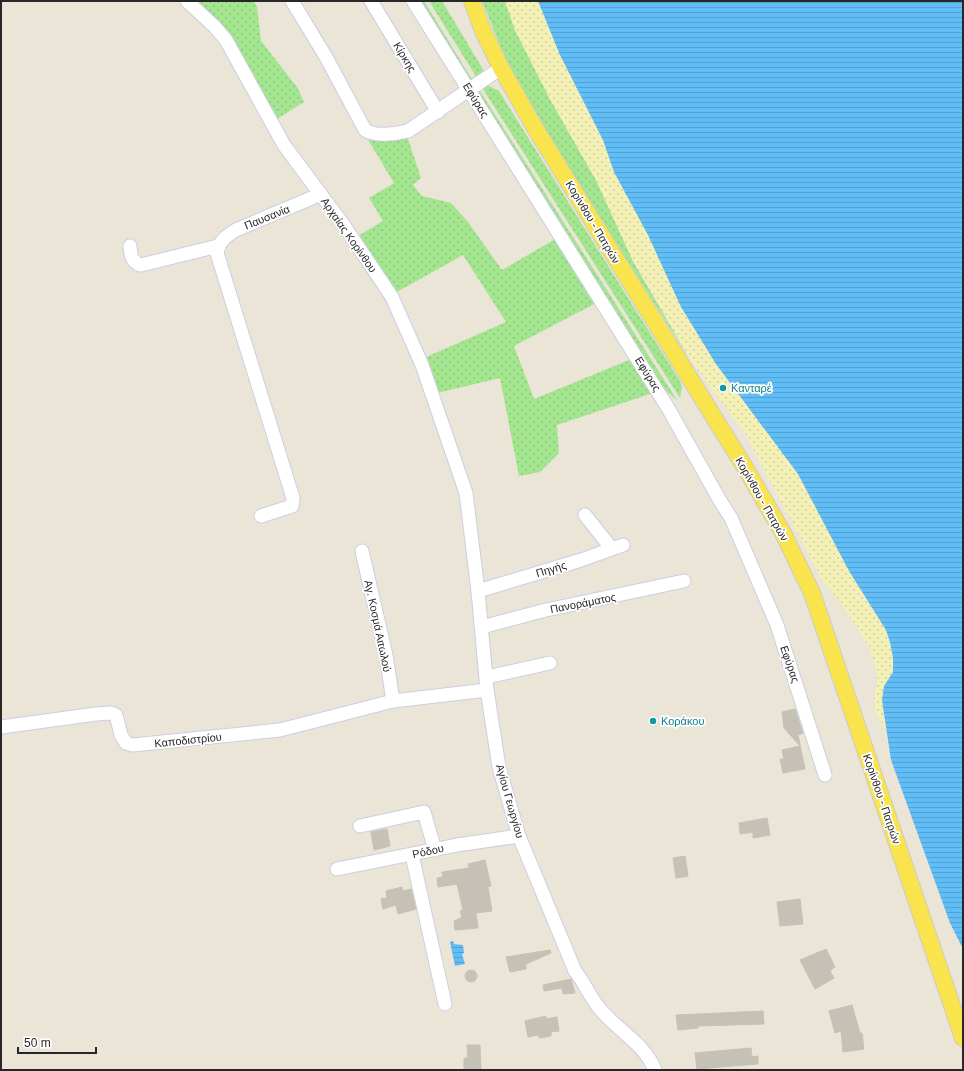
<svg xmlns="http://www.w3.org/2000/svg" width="964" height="1071" viewBox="0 0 964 1071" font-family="Helvetica,sans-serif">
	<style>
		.grass { fill: url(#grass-dots) }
		.sand { fill: url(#sand-dots) }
		.water { fill: url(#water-rules) }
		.building { fill: #c6c1b7; stroke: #c6c1b1 }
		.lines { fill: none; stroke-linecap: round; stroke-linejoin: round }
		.minor-casing { stroke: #cccee2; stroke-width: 15 }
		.major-casing { stroke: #cbcbcb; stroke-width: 18 }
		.minor { stroke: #fff; stroke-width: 13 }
		.major { stroke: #f9e44e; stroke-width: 16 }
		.culture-dot { fill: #0f9aa8; stroke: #fff; stroke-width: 1.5 }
		.labels { text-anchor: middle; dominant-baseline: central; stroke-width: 3.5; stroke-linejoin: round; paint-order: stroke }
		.street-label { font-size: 11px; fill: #272727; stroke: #fff }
		.culture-label { font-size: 11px; fill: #0d838f; stroke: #fff; text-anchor: start }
	</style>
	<defs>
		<pattern id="grass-dots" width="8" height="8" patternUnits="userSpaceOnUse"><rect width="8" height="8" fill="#a3e68f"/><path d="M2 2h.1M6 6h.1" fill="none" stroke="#8cc57b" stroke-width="1.8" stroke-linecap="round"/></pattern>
		<pattern id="sand-dots" width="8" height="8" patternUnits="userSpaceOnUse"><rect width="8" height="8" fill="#f3f1b6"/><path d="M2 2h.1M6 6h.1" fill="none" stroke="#d0cf9c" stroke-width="1.8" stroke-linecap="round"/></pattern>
		<pattern id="water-rules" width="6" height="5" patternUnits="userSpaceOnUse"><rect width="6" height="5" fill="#61bdf6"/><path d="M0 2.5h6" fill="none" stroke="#54a2d3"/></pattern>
	</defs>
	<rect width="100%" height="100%" fill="#ebe5d7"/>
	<g class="grass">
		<path d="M196,1H254L257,7L261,41L297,87L304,102L277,119L235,43L217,19Z"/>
		<path d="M419,1H424L473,81L467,79Z"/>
		<path d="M429,1H442L484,71L477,78Z"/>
		<path d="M482,1H505L515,30L550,99L597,182L633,261L691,361L542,126L508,65Z"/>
		<path d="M487,85L499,91L680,381L682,388L680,398L481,86Z"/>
		<path d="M478,88L677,400L666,391L477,96Z"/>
		<path d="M407,136L421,178L413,185L422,196L451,203L468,222L502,270L557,238L598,302L514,346L534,399L634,358L656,392L557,425L559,453L540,472L519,476L500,378L437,393L424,358L506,322L463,255L395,293L358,236L383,221L369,198L394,183L367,138Z"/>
	</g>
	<path class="sand" d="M505,1H538L560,55L603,140L614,172L648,235L681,307L716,364L798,474L849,571L886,630L890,642L893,658V672L884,686L882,700L885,730L875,710L874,698L878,677L870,648L844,608L821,578L746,435L691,361L633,261L597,182L550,99L515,30Z"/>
	<g class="water">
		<path d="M538,1H963V949L950,923L891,760L882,700L884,686L893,672V658L890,642L886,630L849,571L798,474L716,364L681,307L648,235L614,172L603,140L560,55Z"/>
		<path d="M453,941L454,944L463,945L464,953L462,954L465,964L455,966L450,942Z"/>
	</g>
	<g class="building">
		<path d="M795,709L803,733L798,735L805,769L783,773L780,759H784L782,750L800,746L784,728L782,712Z"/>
		<path d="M767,818L770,835L753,838V832L740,834L739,823Z"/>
		<path d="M387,829L390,846L374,850L371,832Z"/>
		<path d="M685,856L688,876L676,878L673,858Z"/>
		<path d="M485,860L491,886L488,887L492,911L476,913L478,928L455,930L454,921L462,917L460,911L463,910L457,884L438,887L437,878L443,877L442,872L469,868L468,864Z"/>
		<path d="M402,887L403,891L411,889L416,909L398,914L396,905L383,909L381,899L387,898L386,891Z"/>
		<path d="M800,899L803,924L780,926L777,902Z"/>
		<path d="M826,949L835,967L830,971L834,978L815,989L800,960Z"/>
		<path d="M550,950L551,953L526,964V969L510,972L506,957Z"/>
		<circle cx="471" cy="976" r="6"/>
		<path d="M571,979L575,993L563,994L562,988L544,991L543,985Z"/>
		<path d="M852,1005L860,1033H862L864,1049L843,1052L841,1031L835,1033L829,1011Z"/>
		<path d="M763,1011L764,1024L698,1026V1028L678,1030L676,1015Z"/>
		<path d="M546,1016V1019L557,1017L559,1031L551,1032V1036L540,1038L538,1035L528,1037L525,1021Z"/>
		<path d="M467,1045H480L481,1070H464V1058H468Z"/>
		<path d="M751,1048L752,1057L758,1056V1064L697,1069L695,1053Z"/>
	</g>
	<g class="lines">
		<g class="minor-casing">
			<g id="minor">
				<path d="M187,1L215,27L226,40L284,145L345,227L392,297L422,365L466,493L478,591L487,690L499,767L519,836L575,971C584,982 589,995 597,1005C614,1029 644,1042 655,1070"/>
				<path d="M292,1L326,57L365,130C375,137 396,134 408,131L501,68"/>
				<path d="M371,1L438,112"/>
				<path d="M413,1L668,408L719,499L731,518L777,625L825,775"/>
				<path d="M130,246C131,255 131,262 141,265L218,246"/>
				<path d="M585,515L612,549"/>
				<path d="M261,516L292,506L293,498L217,253C219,241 226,236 236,230L321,194"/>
				<path d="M362,551L386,655L393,701"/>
				<path d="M478,591L581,560L623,545"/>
				<path d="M482,627L546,610L684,581"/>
				<path d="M487,677L550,663"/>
				<path d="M1,727L96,714L111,713L116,715L121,735L126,743L133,745L280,730L393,701L487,690"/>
				<path d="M360,826L424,812L435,850"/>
				<path d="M412,855L445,1004"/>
				<path d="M337,869L457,845L519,836"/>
			</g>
		</g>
		<g class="major-casing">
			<path id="major" d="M472,1L483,31L501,68L535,128L746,469L783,533L812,593L963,1038"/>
		</g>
		<use href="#minor" class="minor"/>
		<use href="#major" class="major"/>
	</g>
	<g class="culture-dot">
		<circle cx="723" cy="388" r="4"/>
		<circle cx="653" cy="721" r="4"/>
	</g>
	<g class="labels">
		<g class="street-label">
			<text transform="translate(405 57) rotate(59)">Κίρκης</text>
			<text transform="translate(476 100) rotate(58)">Εφύρας</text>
			<text transform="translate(267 217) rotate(-22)">Παυσανία</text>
			<text transform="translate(593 222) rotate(59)">Κορίνθου - Πατρών</text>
			<text transform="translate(349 235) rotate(55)">Αρχαίας Κορίνθου</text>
			<text transform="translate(648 374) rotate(58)">Εφύρας</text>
			<text transform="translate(762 499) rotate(60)">Κορίνθου - Πατρών</text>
			<text transform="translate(551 569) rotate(-17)">Πηγής</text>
			<text transform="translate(583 603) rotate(-11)">Πανοράματος</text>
			<text transform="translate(378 626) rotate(78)">Αγ. Κοσμά Αιτωλού</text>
			<text transform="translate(790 664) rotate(71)">Εφύρας</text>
			<text transform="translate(188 740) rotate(-6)">Καποδιστρίου</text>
			<text transform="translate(882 799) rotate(71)">Κορίνθου - Πατρών</text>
			<text transform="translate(510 801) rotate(74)">Αγίου Γεωργίου</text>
			<text transform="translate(428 851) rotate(-12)">Ρόδου</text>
		</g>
		<g class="culture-label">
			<text x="731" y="388">Κανταρέ</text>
			<text x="661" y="721">Κοράκου</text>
		</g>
	</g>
	<rect width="964" height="1071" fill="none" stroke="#272727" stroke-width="4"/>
	<path d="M18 1047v6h78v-6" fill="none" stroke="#272727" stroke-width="2"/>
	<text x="24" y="1047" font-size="12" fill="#272727" stroke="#ffffff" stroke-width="3" paint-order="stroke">50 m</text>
</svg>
